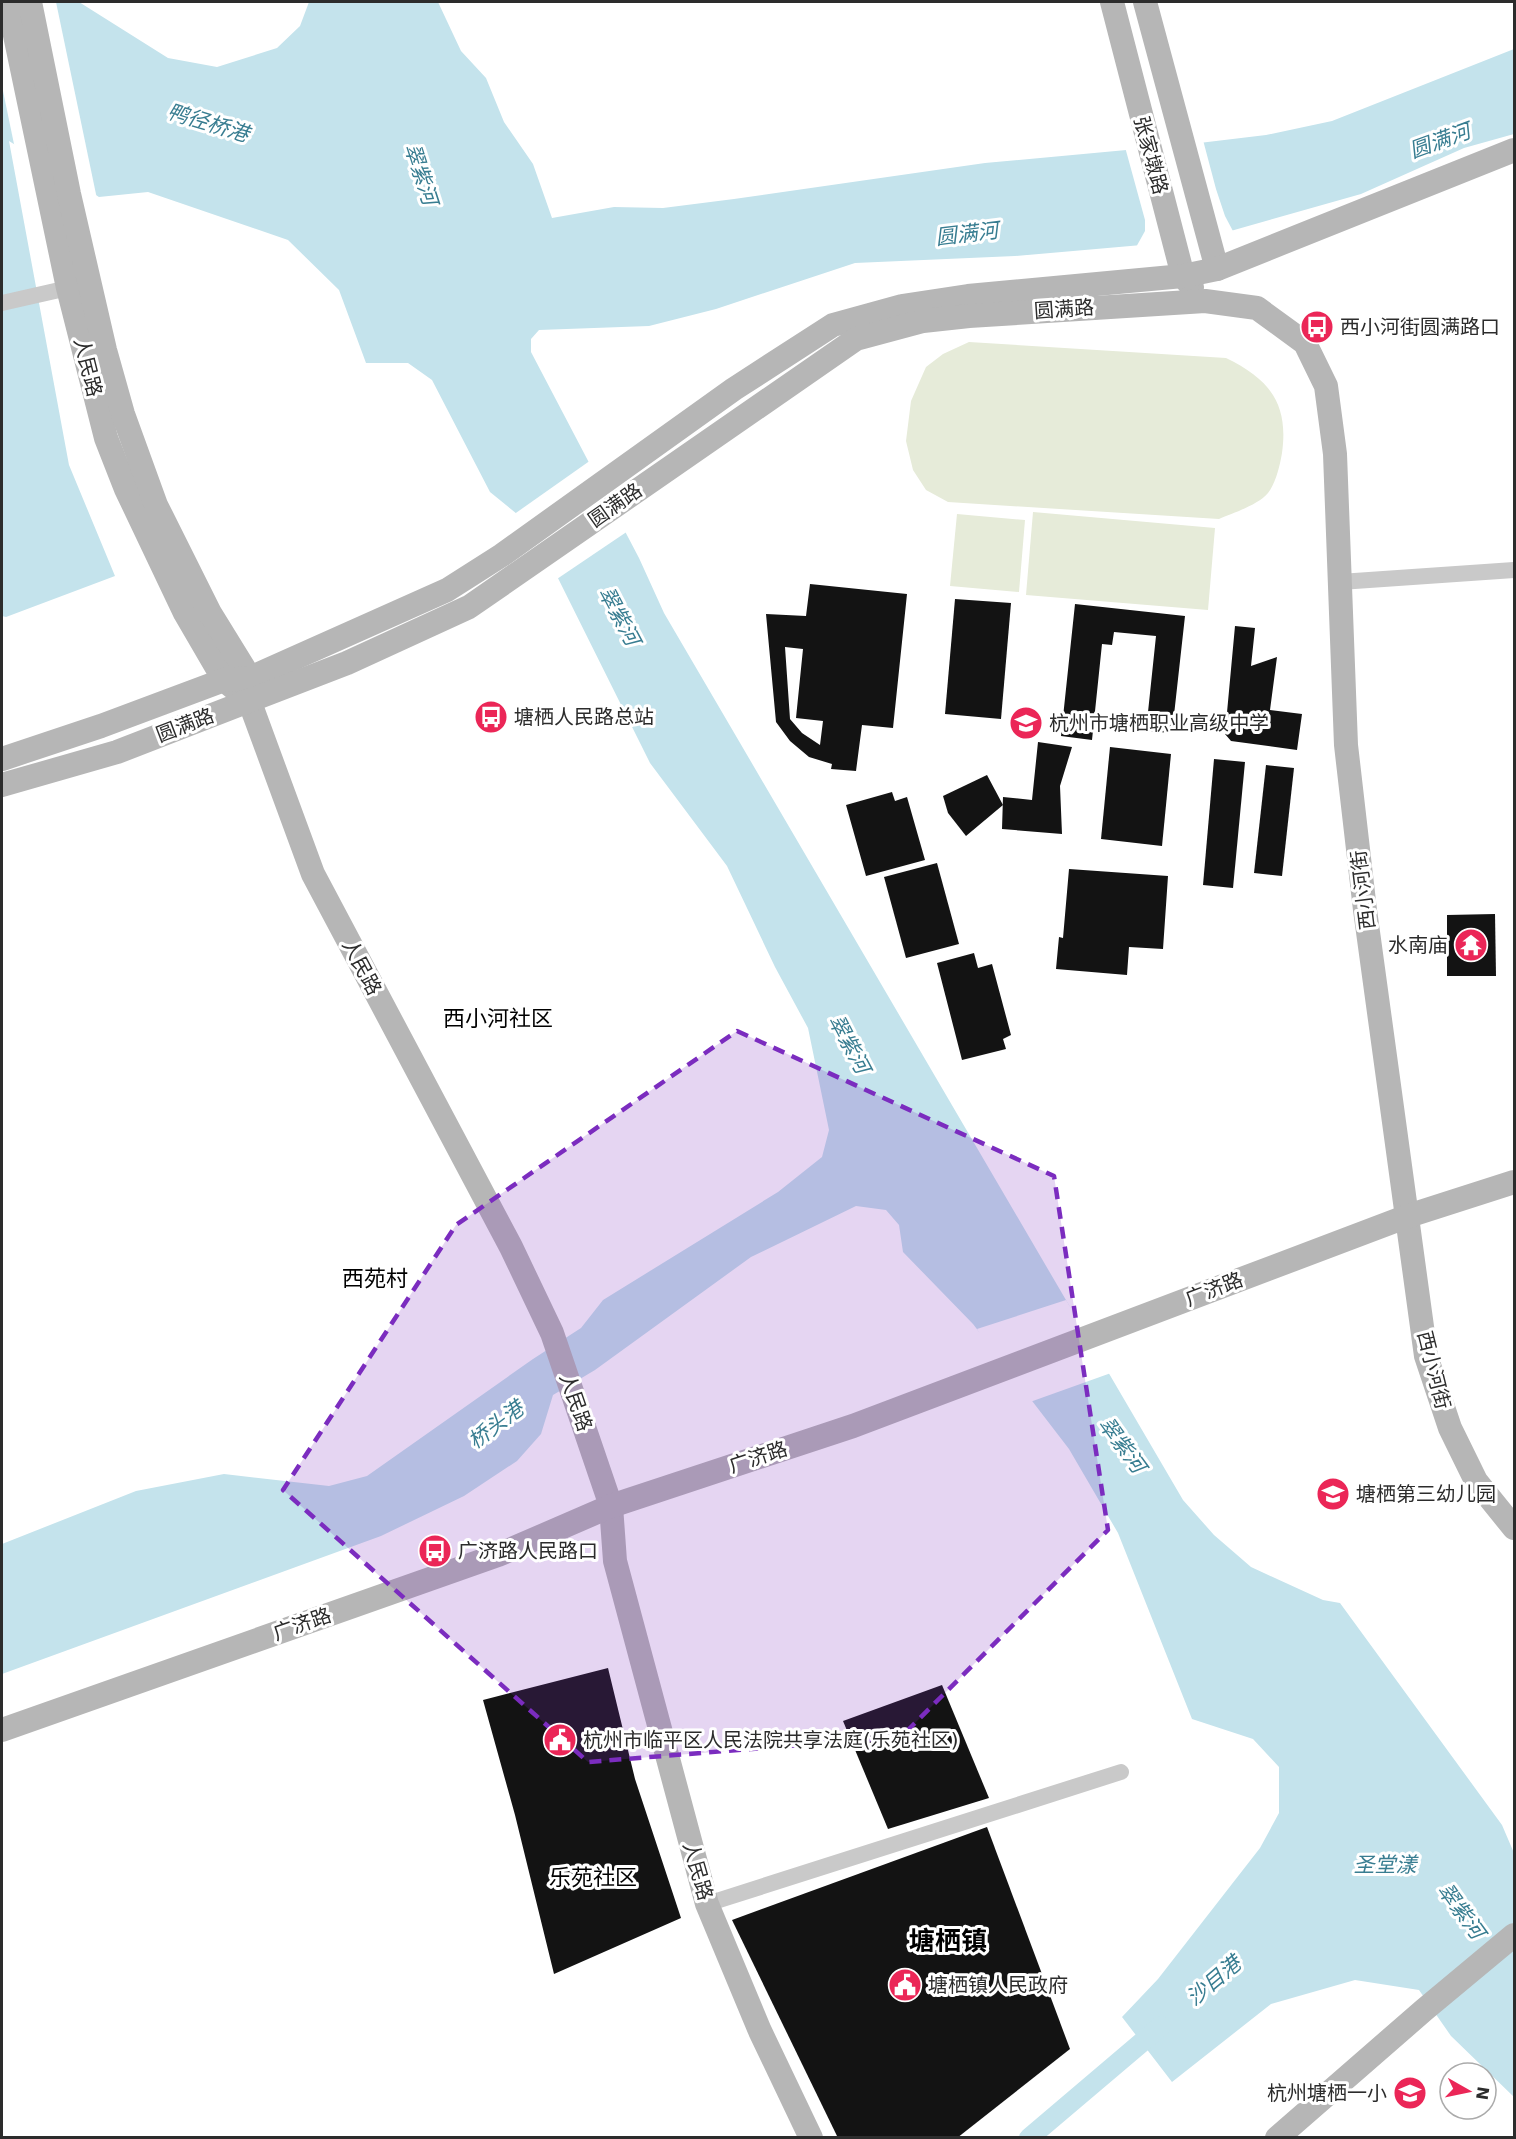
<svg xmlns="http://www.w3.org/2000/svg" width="1516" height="2139" viewBox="0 0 1516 2139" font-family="'DejaVu Sans','Noto Sans SC',sans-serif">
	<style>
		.green { fill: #e6ebd9 }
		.water { fill: #c4e3ec }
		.pier { fill: #fff }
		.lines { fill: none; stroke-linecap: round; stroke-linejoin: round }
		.canal { stroke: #c4e3ec; stroke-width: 20 }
		.building { fill: #131313; fill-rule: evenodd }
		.street { stroke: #c9c9c9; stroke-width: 16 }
		.secondary { stroke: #b6b6b6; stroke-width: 24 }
		.marked { fill: #7b2cbf; fill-opacity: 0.2; stroke: #7b2cbf; stroke-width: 4.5; stroke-dasharray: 12 8; stroke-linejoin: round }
		.labels { text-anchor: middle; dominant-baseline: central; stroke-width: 6; stroke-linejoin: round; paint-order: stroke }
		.street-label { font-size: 20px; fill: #2c2c2c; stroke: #fff }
		.poi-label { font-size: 20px; fill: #2c2c2c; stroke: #fff; text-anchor: start }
		.water-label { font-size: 21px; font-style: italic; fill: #387d91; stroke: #fff }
		.quarter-label { font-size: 22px; fill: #000; stroke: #fff }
		.district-label { font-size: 26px; font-weight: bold; fill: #000; stroke: #fff }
	</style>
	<rect width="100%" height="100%" fill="#fff"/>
	<g class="green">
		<path d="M969,342L1226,358C1269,379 1289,403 1282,453C1280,465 1276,483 1268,493C1258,505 1233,513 1219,519L948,502L926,490L913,470L906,441L911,401L926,367L943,354Z"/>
		<path d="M1033,512L1215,528L1208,610L1026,595Z"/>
		<path d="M957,514L1025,520L1019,592L950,586Z"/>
	</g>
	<path class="water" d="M2,2H79L168,58L217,67L277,48L300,26L309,2H438L461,51L486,78L504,122L533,164L552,218L614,207L663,208L734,199L985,163L1191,144L1266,135L1332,121L1514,49V134L1464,148L1361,194L1199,240L1015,256L855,263L716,309L649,326L539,330L531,339V352L639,558L664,613L1183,1500L1214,1535L1251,1567L1323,1600L1340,1603L1502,1825L1514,1853V2097L1451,2036L1419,1990L1355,1980L1271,2004L1172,2082L1122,2017L1158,1979L1260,1848L1279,1813V1767L1253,1739L1192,1719L1118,1533L1069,1449L973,1324L903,1252L899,1225L886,1210L856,1206L751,1257L595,1370L553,1395L541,1434L517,1461L464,1496L381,1536L2,1674V1544L136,1491L224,1474L329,1486L367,1476L533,1359L581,1328L603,1300L778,1192L822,1157L829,1130L808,1028L775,967L727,866L650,763L539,540L517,514L490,492L432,380L408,363H366L339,290L288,240L148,192L99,197L9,141L69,465L115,576L6,617L2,616Z"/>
	<g class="pier">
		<path d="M2,2H56L97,199L15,149L2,86Z"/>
		<path d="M1203,140L1216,189L1225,216L1234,233L1215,239L1135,249L1145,231V220L1125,147Z"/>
		<path d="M591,460L628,531L554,581L536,541L513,515Z"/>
		<path d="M1066,1300L1111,1373L1030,1402L988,1348L977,1329Z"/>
	</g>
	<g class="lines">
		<path class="canal" d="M1029,2138L1161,2026"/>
	</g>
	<g class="building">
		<path d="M810,584L907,594L893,728L862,725L856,771L831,769L832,764L809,757L790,741L776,722L766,614L806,616ZM785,647L803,649L796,718L823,721L820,745L802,733L790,719Z"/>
		<path d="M955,599L1011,603L1001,719L945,714Z"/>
		<path d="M1075,604L1185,616L1172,733L1146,731L1156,636L1114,632L1112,645L1102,644L1092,740L1061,736Z"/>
		<path d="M1235,626L1255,628L1251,666L1277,657L1270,710L1302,714L1297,750L1231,741L1225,734Z"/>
		<path d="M1038,742L1072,747L1060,786L1062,834L1002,829L1003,797L1032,800Z"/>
		<path d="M1110,747L1171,754L1162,846L1101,839Z"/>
		<path d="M1214,759L1245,762L1233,888L1203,885Z"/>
		<path d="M1266,765L1294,768L1282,876L1254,873Z"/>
		<path d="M987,775L1003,805L966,836L948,813L943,796Z"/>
		<path d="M892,792L895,801L907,797L925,860L866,876L846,805Z"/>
		<path d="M937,863L959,944L906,958L884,877Z"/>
		<path d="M1069,869L1168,876L1163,949L1129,947L1127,975L1056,969L1059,937L1063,938Z"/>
		<path d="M1495,914L1496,976H1447V915Z"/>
		<path d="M974,953L978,968L992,964L1011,1035L1003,1039L1006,1049L962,1060L937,963Z"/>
		<path d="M608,1668L635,1779L681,1918L554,1974L515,1815L483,1700Z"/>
		<path d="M942,1685L989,1798L888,1829L843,1721Z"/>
		<path d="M987,1827L1070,2049L957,2138H838L732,1920Z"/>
	</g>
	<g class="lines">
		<g class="street">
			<path d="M2,303L77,286"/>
			<path d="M1340,582L1514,570"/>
			<path d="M707,1904L1121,1772"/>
		</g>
		<g class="secondary">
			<path d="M8,2L68,288L106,438L126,489L185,613L224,680L235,689"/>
			<path d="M30,2L69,194L105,350L123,414L156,505L210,613L250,678L249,700L313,874L511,1247L552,1333L611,1506L615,1561L707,1904L760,2031L811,2138"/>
			<path d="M1112,2L1183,276L1192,287"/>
			<path d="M1145,2L1217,269"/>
			<path d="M2,759L101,726L224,680L250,678L447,590L502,555L734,389L833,325L902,306L968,296L1183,276L1217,269L1514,150"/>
			<path d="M2,785L117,752L347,663L469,607L856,339L923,321L969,316L1205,301L1257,308L1305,343L1326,386L1335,454L1346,745L1365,910L1426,1356L1450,1428L1476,1481L1514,1528"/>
			<path d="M2,1730L498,1555L611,1506L853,1426L1408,1216L1514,1182"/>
			<path d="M1277,2138L1424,2010L1514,1935"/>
		</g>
	</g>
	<path class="marked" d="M737,1031L1054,1176L1108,1530L901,1737L588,1762L283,1490L456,1225Z"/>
	<defs>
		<g id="bus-disc" transform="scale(1.725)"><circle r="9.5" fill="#eb2657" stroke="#fff"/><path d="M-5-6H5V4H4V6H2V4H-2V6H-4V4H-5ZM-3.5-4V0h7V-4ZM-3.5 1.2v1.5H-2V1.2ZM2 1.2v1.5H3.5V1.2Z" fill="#fff"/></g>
		<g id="school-disc" transform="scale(1.725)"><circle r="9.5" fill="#eb2657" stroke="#fff"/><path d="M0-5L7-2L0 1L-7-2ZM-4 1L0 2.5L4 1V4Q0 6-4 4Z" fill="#fff"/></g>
		<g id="temple-disc" transform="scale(1.725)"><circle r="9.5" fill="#eb2657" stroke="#fff"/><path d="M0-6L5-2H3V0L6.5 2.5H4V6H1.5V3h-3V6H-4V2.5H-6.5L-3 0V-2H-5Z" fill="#fff"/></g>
		<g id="civic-disc" transform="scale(1.725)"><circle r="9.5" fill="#eb2657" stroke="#fff"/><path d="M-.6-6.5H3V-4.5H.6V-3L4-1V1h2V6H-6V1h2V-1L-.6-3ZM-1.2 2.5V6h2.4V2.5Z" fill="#fff"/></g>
	</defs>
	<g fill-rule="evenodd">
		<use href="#bus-disc" x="1317" y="327"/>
		<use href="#bus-disc" x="491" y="717"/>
		<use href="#school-disc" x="1026" y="723"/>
		<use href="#temple-disc" x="1471" y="945"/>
		<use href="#school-disc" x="1333" y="1494"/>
		<use href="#bus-disc" x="435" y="1551"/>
		<use href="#civic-disc" x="560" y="1740"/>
		<use href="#civic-disc" x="905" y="1985"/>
		<use href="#school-disc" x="1410" y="2093"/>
	</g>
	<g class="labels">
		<g class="street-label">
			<text transform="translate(1151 155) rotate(75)">张家墩路</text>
			<text transform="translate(1064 309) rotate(-4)">圆满路</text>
			<text transform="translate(88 367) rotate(76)">人民路</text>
			<text transform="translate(615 505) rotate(-35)">圆满路</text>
			<text transform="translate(185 725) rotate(-21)">圆满路</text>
			<text transform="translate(1363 890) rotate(-97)">西小河街</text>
			<text transform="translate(362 967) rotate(62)">人民路</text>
			<text transform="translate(1214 1289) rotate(-21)">广济路</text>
			<text transform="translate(1434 1370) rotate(76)">西小河街</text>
			<text transform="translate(576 1402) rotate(71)">人民路</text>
			<text transform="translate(758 1457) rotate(-18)">广济路</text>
			<text transform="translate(302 1624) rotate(-19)">广济路</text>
			<text transform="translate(698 1871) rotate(74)">人民路</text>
		</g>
		<g class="poi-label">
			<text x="1340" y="327">西小河街圆满路口</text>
			<text x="514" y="717">塘栖人民路总站</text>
			<text x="1049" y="723">杭州市塘栖职业高级中学</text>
			<text x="1448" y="945" text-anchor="end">水南庙</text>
			<text x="1356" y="1494">塘栖第三幼儿园</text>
			<text x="458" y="1551">广济路人民路口</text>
			<text x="583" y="1740">杭州市临平区人民法院共享法庭(乐苑社区)</text>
			<text x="928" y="1985">塘栖镇人民政府</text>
			<text x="1387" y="2093" text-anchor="end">杭州塘栖一小</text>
		</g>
		<g class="water-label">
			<text transform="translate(208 123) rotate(17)">鸭径桥港</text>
			<text transform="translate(1440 141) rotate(-20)">圆满河</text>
			<text transform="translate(421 174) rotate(72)">翠紫河</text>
			<text transform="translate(967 234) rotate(-7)">圆满河</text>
			<text transform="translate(619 616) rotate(62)">翠紫河</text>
			<text transform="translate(849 1044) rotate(62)">翠紫河</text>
			<text transform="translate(496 1425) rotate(-37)">桥头港</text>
			<text transform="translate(1122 1445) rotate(54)">翠紫河</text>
			<text x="1385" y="1865">圣堂漾</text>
			<text transform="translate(1461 1911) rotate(54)">翠紫河</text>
			<text transform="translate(1214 1981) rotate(-40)">沙目港</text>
		</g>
		<g class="quarter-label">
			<text x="498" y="1018">西小河社区</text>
			<text x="375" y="1278">西苑村</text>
			<text x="593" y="1877">乐苑社区</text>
		</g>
		<g class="district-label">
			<text x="948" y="1941">塘栖镇</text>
		</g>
	</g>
	<rect width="1516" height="2139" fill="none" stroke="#2c2c2c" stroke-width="6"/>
	<g transform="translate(1468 2091) rotate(99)"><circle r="28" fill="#ffffff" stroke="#ababab" stroke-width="1.5"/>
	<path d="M0-4.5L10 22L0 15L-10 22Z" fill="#eb2657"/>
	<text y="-9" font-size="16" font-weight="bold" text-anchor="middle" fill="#2c2c2c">N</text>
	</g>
</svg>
